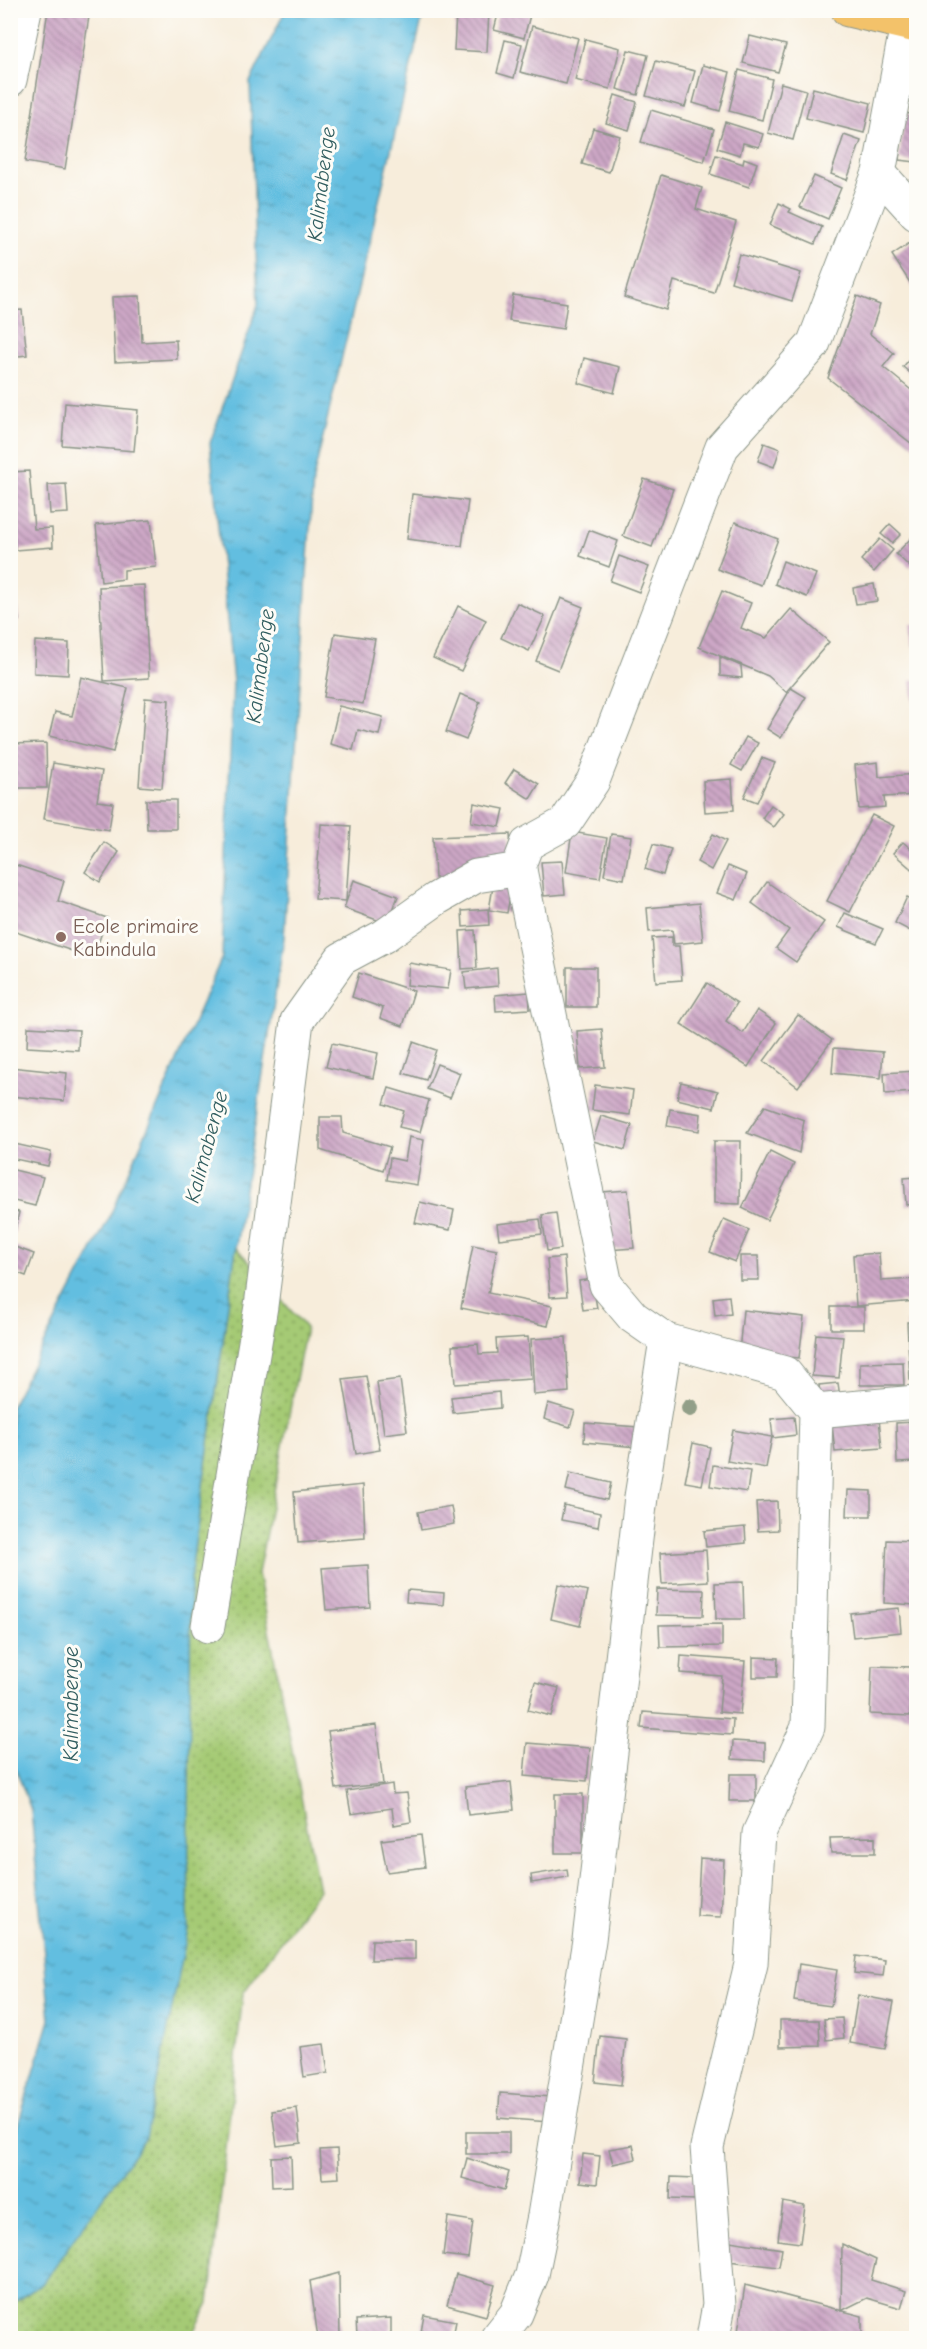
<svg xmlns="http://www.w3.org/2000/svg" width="927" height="2349" viewBox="0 0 927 2349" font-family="'Comic Neue',sans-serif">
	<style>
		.grass { fill: url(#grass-dots); stroke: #628454; stroke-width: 1.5 }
		.water { fill: url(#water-ripples); stroke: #407e8a; stroke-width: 1.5 }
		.building { fill: url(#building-back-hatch) }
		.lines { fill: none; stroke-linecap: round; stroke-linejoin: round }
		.minor-casing { stroke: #8b9588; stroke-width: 35 }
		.highway-casing { stroke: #8b9588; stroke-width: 35 }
		.minor { stroke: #fff; stroke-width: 33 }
		.highway { stroke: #f3c26a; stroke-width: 33 }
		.tree { fill: #929f88 }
		.education-dot { fill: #8d6e63; stroke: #fdfcf7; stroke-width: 2 }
		.labels { text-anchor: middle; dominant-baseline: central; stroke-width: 6; stroke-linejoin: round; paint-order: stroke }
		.education-label { font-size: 20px; fill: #785e54; stroke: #fdfcf7; text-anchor: start }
		.water-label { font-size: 21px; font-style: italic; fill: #305d5f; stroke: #fdfcf7 }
	</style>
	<defs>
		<pattern id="grass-dots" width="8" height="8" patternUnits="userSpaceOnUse" patternTransform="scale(1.5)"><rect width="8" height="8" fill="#a5ca74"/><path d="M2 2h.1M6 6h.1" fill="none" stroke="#86a560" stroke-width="1.8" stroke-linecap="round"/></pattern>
		<pattern id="water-ripples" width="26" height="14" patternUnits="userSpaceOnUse" patternTransform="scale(1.5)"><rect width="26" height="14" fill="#62bee0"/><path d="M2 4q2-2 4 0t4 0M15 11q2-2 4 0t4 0" fill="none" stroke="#509cb6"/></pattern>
		<pattern id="building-back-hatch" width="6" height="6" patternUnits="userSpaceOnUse" patternTransform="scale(1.5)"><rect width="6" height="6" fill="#cda7c6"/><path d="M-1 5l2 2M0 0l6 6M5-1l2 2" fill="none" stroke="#a689a2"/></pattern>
	</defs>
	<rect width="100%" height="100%" fill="#fdfcf7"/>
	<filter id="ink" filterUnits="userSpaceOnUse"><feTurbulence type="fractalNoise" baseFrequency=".0167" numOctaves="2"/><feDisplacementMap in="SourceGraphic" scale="12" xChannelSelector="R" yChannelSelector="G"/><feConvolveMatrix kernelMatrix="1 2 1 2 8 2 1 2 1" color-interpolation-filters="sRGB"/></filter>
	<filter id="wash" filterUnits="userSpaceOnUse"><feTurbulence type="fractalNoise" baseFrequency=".008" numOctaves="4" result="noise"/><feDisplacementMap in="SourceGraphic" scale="24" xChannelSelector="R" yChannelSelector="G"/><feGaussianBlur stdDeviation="1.35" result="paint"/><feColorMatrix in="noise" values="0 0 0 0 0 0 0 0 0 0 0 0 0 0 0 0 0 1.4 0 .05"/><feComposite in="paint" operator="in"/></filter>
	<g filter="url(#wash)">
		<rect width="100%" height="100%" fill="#f7eddb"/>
		<path class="grass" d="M236,1247L306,1328L258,1573L319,1890L243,1993L209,2303L191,2338H11V2304L42,2284L191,1572Z"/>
		<path class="water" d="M285,11H424L313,479L284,938L236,1247L191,1572L188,1929L146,2137L42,2284L11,2304V2147L50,2020L31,1810L11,1756V1406L109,1218L222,957L233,682L210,443L258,305L250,82Z"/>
		<g id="blocks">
			<g class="building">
				<path d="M48,10H90L65,169L25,162Z"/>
				<path d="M446,10H489L487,52L454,50L456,13Z"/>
				<path d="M499,10L530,15L524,38L494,30Z"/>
				<path d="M532,26L578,38L566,84L520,72Z"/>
				<path d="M750,36L786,45L778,72L743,63Z"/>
				<path d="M585,39L620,48L610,89L575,80Z"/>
				<path d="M505,40L522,44L514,78L497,73Z"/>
				<path d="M628,50L648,55L638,95L617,89Z"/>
				<path d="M656,61L695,71L685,107L646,96Z"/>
				<path d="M703,65L730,72L720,111L693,103Z"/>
				<path d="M739,70L772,79L762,120L729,111Z"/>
				<path d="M781,83L806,90L793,140L768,133Z"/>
				<path d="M813,88L871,103L864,133L806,118Z"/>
				<path d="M615,95L637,102L629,130L606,123Z"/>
				<path d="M651,110L714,129L704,162L641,142Z"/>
				<path d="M905,113L916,115V162L899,160Z"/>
				<path d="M725,122L763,134L759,147L743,143L740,155L717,148Z"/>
				<path d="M593,128L620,136L609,172L582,164Z"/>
				<path d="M844,135L861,141L847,180L831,174Z"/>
				<path d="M716,155L743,164L744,158L757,163L749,187L710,174Z"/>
				<path d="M661,175L702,188L696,209L736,222L714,293L674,281L666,310L624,297Z"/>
				<path d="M814,176L841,188L828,219L800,207Z"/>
				<path d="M779,203L791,209L789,212L822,227L815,244L770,225Z"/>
				<path d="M914,240L916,244V292L892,255Z"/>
				<path d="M739,254L801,273L792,301L731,282Z"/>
				<path d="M513,295L567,303L563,329L509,321Z"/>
				<path d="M140,296L142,342L176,340L177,359L115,362L112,297Z"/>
				<path d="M857,296L880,305L870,334L894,353L883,367L916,394V447L828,378Z"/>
				<path d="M22,310L27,355L10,357V311Z"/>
				<path d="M916,351V378L903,367Z"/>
				<path d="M584,358L620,367L614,393L578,383Z"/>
				<path d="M65,403L138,410L134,451L62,445Z"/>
				<path d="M764,443L780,449L774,467L758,461Z"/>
				<path d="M29,471L34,529L52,528L53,547L15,550L10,472Z"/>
				<path d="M644,479L673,489L652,547L623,536Z"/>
				<path d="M66,484L68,513L50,514L48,485Z"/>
				<path d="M412,494L468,501L462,546L407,539Z"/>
				<path d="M151,520L156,567L124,570V579L101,582L96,525Z"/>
				<path d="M735,522L778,539L761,585L717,569Z"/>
				<path d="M890,524L901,534L892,543L881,534Z"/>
				<path d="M589,530L618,541L609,567L580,556Z"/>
				<path d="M912,537L916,541V560L910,567L896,554Z"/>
				<path d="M880,539L893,550L874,572L861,560Z"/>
				<path d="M619,556L649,567L639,592L610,581Z"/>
				<path d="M783,561L816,574L807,597L775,584Z"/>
				<path d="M874,584L877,601L856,604L853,588Z"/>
				<path d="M144,585L149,678L104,681L99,587Z"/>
				<path d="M10,586H14L19,620L10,621Z"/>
				<path d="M722,591L751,603L741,628L766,638L791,609L829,642L786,692L768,676L699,647Z"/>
				<path d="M561,598L583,607L558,670L536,661Z"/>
				<path d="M517,603L545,616L529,651L501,638Z"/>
				<path d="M458,606L486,620L461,671L433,658Z"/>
				<path d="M910,625H916V646L913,647Z"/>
				<path d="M335,633L375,639L363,704L324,697Z"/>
				<path d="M35,641L69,643L68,675L34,673Z"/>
				<path d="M720,657L741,666L742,678L720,676Z"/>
				<path d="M81,677L128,688L113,752L49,736L55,712L72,716Z"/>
				<path d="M911,680H916V702L914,703Z"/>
				<path d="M791,688L806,697L781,738L767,729Z"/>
				<path d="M460,694L480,702L466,740L446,732Z"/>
				<path d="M145,698L169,700L162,788L139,786Z"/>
				<path d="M339,706L383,717L379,735L358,730L353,750L330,744Z"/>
				<path d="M746,737L758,743L742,771L731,765Z"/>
				<path d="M46,743L47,788H10V744Z"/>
				<path d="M762,758L775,763L757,802L744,797Z"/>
				<path d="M878,762L879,777L916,774V795L884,797L885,807L859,809L855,765Z"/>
				<path d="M53,763L102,771L97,801L113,803L109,830L44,819Z"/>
				<path d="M514,769L539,784L530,799L505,783Z"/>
				<path d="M732,779L734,810L705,812L703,781Z"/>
				<path d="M146,800H176V829H147Z"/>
				<path d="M474,803L504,809L500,827L471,822Z"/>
				<path d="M771,805L784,814L774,827L762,818Z"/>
				<path d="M872,815L894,826L850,912L827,901Z"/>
				<path d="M321,824L351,826L346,901L315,899Z"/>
				<path d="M572,832L607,838L600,878L566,872Z"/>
				<path d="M510,834L512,867L467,876L435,878L433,837Z"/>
				<path d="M611,834L631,837L624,879L604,875Z"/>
				<path d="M713,834L726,841L711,870L697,862Z"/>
				<path d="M104,842L119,852L100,882L85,872Z"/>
				<path d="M903,842L916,853V873L893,853Z"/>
				<path d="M653,844L671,849L663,875L645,869Z"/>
				<path d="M562,861L565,894L544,896L541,862Z"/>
				<path d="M16,865L64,881L58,901L107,918L93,958L10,930V882Z"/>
				<path d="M728,866L747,874L736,900L717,893Z"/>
				<path d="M495,875L513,878L507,913L489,910Z"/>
				<path d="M354,880L398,896L388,924L344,908Z"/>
				<path d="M767,882L824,922L796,962L776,948L789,930L752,903Z"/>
				<path d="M907,897L916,902V934L895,923Z"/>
				<path d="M699,903L703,941L674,944L672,930L649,932L647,908Z"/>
				<path d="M488,909L489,925L463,927L462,911Z"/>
				<path d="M845,913L883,929L876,943L838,927Z"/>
				<path d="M475,930L477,968L462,969L460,931Z"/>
				<path d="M672,937V946H679L682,980L656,982L652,938Z"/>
				<path d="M409,963L451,970L448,989L407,985Z"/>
				<rect x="567" y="967" width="29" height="40"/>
				<path d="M497,968L498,986L466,989L464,972Z"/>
				<path d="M359,973L414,991L403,1026L380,1018L383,1008L352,997Z"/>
				<path d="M707,983L737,1003L726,1021L743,1033L757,1010L776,1023L748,1067L681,1024Z"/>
				<path d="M529,992L530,1009L496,1011L495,995Z"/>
				<path d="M798,1015L832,1040L798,1087L764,1061Z"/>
				<path d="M28,1027L79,1030L78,1050L27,1047Z"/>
				<path d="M602,1029L605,1067L580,1069L577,1031Z"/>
				<path d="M413,1042L436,1050L426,1080L403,1073Z"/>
				<path d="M332,1043L378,1053L373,1078L326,1067Z"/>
				<path d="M834,1048L883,1052L881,1078L832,1073Z"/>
				<path d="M437,1064L460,1073L450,1098L427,1089Z"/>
				<path d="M10,1067L67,1073L64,1101L10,1096Z"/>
				<path d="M916,1071V1092L885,1094L884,1073Z"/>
				<path d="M681,1082L718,1091L714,1108L677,1099Z"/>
				<path d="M595,1085L633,1090L630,1115L592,1110Z"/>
				<path d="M389,1088L429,1100L420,1132L399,1127L404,1111L384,1104Z"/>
				<path d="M765,1106L804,1120L799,1153L747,1133Z"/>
				<path d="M670,1109L701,1114L699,1131L667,1126Z"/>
				<path d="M601,1116L632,1125L625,1150L593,1141Z"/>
				<path d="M320,1117H342L343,1133L390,1147L383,1170L320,1150Z"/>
				<path d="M409,1137L424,1140L417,1185L387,1180L390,1158L405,1161Z"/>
				<path d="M714,1141H741L740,1204L714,1203Z"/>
				<path d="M10,1143L51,1152L48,1166L10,1158Z"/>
				<path d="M770,1152L794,1164L767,1220L742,1208Z"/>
				<path d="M10,1169L43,1177L35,1206L10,1200Z"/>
				<path d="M916,1177V1204L906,1205L904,1178Z"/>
				<path d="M628,1190L634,1248L607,1250L602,1192Z"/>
				<path d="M420,1202L454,1210L450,1230L415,1223Z"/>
				<path d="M10,1210L19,1212L14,1234L10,1233Z"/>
				<path d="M556,1213L561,1249L547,1251L542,1215Z"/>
				<path d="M540,1219L542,1234L499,1239L497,1224Z"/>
				<path d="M724,1219L749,1230L735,1262L710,1252Z"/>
				<path d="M473,1245L497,1250L488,1293L552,1306L548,1326L461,1308Z"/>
				<path d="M15,1247L34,1254L26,1276L10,1270V1259Z"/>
				<path d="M879,1253L881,1281L916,1279V1301L856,1306L853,1255Z"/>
				<path d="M740,1256H758L759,1280H740Z"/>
				<path d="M564,1257L567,1296L550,1297L547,1259Z"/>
				<path d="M592,1279L597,1308L583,1310L579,1281Z"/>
				<path d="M729,1296L731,1314L715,1316L713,1298Z"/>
				<rect x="831" y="1307" width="33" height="22"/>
				<path d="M743,1310L804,1317L799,1358L739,1352Z"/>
				<path d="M907,1322H916V1380H910Z"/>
				<path d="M816,1334L843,1336L839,1378L812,1376Z"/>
				<path d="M528,1337L531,1379L455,1384L452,1346L478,1344L479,1354L497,1353L496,1339Z"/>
				<path d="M566,1337L569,1392L534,1395L531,1339Z"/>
				<path d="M903,1362L904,1385H860V1363Z"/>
				<path d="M366,1376L380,1450L356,1454L343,1379Z"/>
				<path d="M400,1379L407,1431L384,1434L377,1382Z"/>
				<path d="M838,1383L840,1397L821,1400L819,1385Z"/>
				<path d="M499,1392L500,1408L453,1413L451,1397Z"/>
				<path d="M548,1403L575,1411L570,1427L544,1419Z"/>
				<path d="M794,1417L796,1435L773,1438L771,1419Z"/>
				<path d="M879,1419L882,1448L835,1452L832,1424Z"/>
				<path d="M915,1422L916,1462L897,1463L896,1423Z"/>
				<path d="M585,1423L638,1427L636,1447L584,1442Z"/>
				<path d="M733,1430L772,1437L766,1468L727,1461Z"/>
				<path d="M693,1443L710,1447L702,1485L685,1482Z"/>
				<path d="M713,1465L750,1471L747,1492L710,1486Z"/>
				<path d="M570,1473L611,1483L607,1500L566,1490Z"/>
				<path d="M363,1485L365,1538L298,1543L294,1492Z"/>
				<path d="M848,1490L871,1491V1516H847Z"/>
				<path d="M777,1501L778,1530L758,1531L756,1502Z"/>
				<path d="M564,1505L600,1513L598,1527L561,1520Z"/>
				<path d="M451,1506L454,1524L421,1530L418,1512Z"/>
				<path d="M745,1527L746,1543L706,1547L704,1531Z"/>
				<path d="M887,1540L916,1541V1605L884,1603Z"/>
				<path d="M706,1550L708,1581L662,1584L660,1553Z"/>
				<path d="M368,1565L370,1607L326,1610L322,1568Z"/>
				<path d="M743,1582L744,1619H716L715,1583Z"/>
				<path d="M558,1584L588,1591L580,1626L551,1619Z"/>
				<path d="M657,1589L704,1590L703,1616L656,1615Z"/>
				<path d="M407,1590L444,1593L443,1605L406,1602Z"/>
				<path d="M899,1608L901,1632L853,1637L850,1613Z"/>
				<path d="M722,1624V1646L660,1647L659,1625Z"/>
				<path d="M681,1656L745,1661L740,1714L719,1712L722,1676L680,1673Z"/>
				<path d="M753,1657L778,1658L777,1677H753Z"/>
				<path d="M872,1666L912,1667L910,1716L870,1714Z"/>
				<path d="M535,1682L559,1688L551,1716L528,1710Z"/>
				<path d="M643,1712L733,1719L732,1735L641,1728Z"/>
				<path d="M376,1725L383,1784L336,1789L328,1731Z"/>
				<path d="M733,1741L765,1743V1761L732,1759Z"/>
				<path d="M527,1743L590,1748L587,1781L524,1776Z"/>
				<path d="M914,1755H916V1780H913Z"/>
				<path d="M730,1774H756V1801H729Z"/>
				<path d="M511,1782L514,1810L468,1815L465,1787Z"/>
				<path d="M392,1784L393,1794L407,1793L411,1822L394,1825L392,1808L351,1814L347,1791Z"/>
				<rect x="555" y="1794" width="28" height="59"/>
				<path d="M421,1835L425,1867L387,1872L381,1840Z"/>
				<path d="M875,1837V1853H831L830,1838Z"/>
				<path d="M700,1858L724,1860L721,1917L697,1916Z"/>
				<path d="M567,1869L568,1877L532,1883L531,1875Z"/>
				<path d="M372,1940H415V1959L371,1960Z"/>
				<path d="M856,1956L885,1960L883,1976L854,1973Z"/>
				<path d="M799,1964L837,1970L831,2006L794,2001Z"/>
				<path d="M858,1995L894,2002L885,2049L850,2043Z"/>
				<path d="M842,2018L844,2038L826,2040L824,2019Z"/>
				<path d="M780,2020H819L820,2046L780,2047Z"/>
				<path d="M600,2036L626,2039L621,2085L595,2082Z"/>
				<path d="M324,2044L328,2073L304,2077L300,2047Z"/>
				<path d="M500,2093L551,2097L549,2122L498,2118Z"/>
				<path d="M297,2108L301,2143L277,2146L272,2111Z"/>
				<rect x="466" y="2132" width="43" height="22"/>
				<path d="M633,2145L636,2159L613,2164L609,2149Z"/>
				<path d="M337,2149L339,2178L322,2179L320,2150Z"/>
				<path d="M583,2154L600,2156L597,2184L580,2182Z"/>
				<path d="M291,2156L292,2186L272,2187L271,2157Z"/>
				<path d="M467,2158L509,2172L504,2190L462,2178Z"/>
				<path d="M671,2177L696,2178L695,2200L670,2199Z"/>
				<path d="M783,2202L805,2206L800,2243L778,2240Z"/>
				<path d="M448,2217L473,2221L468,2258L443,2255Z"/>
				<path d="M723,2240L782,2249L779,2267L720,2260Z"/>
				<path d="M842,2244L876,2260L871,2280L906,2291L901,2308L867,2298L841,2311Z"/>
				<path d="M339,2273L340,2338H318L310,2281Z"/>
				<path d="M456,2274L495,2285L486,2316L447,2305Z"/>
				<path d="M745,2285L862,2316V2338H776L738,2332Z"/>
				<path d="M424,2315L456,2321L453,2338H420Z"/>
				<path d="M391,2318V2334L357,2335L356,2320Z"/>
			</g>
		</g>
	</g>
	<g filter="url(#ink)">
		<use href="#blocks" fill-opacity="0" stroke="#8b9588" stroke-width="1.5"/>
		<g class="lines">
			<g class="minor-casing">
				<g id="minor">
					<path d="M10,80L25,10"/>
					<path d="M879,173L916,214"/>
					<path d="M816,1411L916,1402"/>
					<path d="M208,1626L261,1306L297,1021L341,959L384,936L436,899L476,876L520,869"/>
					<path d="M497,2338L516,2314L532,2275L544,2216L589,1940L641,1497L666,1340"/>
					<path d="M713,2338L719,2305L707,2147L751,1964L759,1833L808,1727L816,1411L785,1373L666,1340L633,1317L606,1285L519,865L527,844L565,823L593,781L722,447L813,345L879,173L907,24"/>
				</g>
			</g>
			<g class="highway-casing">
				<path id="highway" d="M848,10L916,26"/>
			</g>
			<use href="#minor" class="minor"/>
			<use href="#highway" class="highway"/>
		</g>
		<circle class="tree" cx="690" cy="1408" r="9"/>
	</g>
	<circle class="education-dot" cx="61" cy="937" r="6"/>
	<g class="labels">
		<g class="education-label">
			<text x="73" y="926">Ecole primaire<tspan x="73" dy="23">Kabindula</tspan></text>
		</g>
		<g class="water-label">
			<text transform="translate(321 184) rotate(-83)">Kalimabenge</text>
			<text transform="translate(260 666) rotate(-83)">Kalimabenge</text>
			<text transform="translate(206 1147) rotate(-75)">Kalimabenge</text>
			<text transform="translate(71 1704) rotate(-90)">Kalimabenge</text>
		</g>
	</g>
	<rect width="927" height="2349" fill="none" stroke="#fdfcf7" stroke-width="36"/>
</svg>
